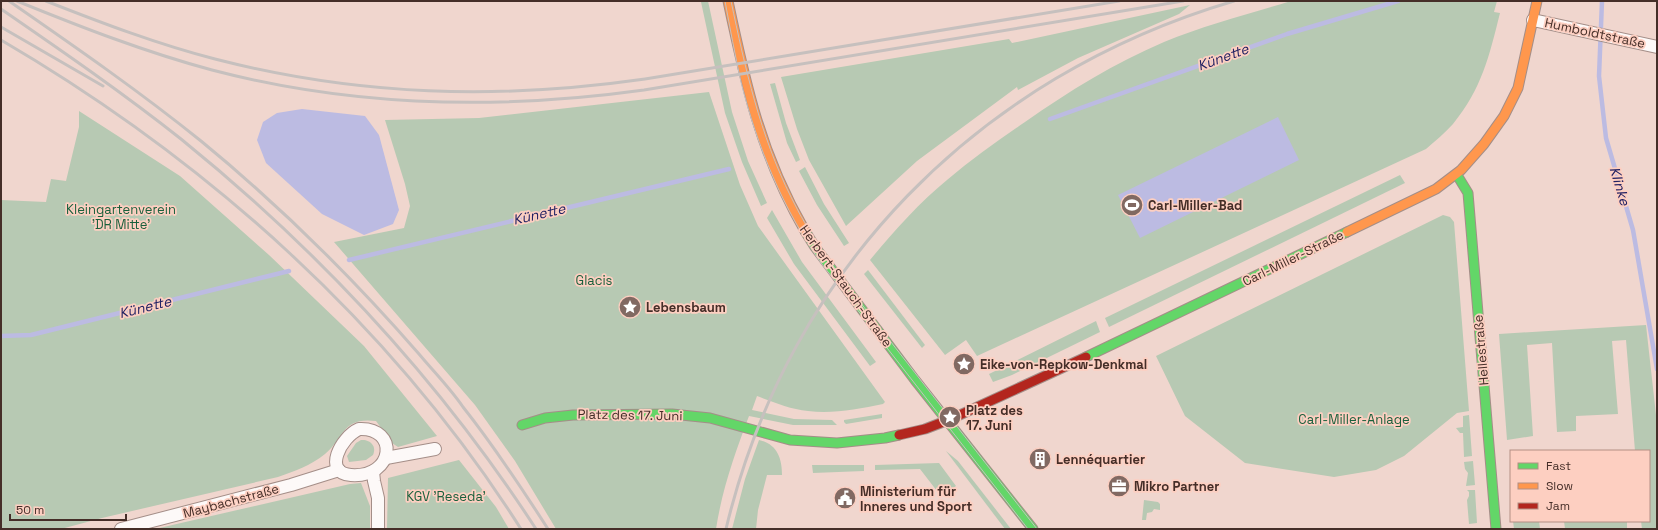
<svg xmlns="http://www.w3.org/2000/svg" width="1658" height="530" viewBox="0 0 1658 530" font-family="'Space Grotesk',sans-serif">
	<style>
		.green { fill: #b7c9b3 }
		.water { fill: #bcbbe2 }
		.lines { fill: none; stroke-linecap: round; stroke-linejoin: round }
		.stream { stroke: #bcbbe2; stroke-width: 4.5 }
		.street-casing { stroke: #a48e88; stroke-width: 14 }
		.fast-casing { stroke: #a48e88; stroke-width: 11 }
		.slow-casing { stroke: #a48e88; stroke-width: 11 }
		.jam-casing { stroke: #a48e88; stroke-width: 11 }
		.street { stroke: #fdf9f8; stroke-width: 12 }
		.fast { stroke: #63d668; stroke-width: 9 }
		.slow { stroke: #ff974d; stroke-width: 9 }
		.jam { stroke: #b3261e; stroke-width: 9 }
		.tram { stroke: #c6c0be; stroke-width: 1 }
		.rail { stroke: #c6c0be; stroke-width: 3 }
		.labels { text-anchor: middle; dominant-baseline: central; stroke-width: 3.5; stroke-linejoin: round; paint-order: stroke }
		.street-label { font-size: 13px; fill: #452e28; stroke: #fdcfc1 }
		.poi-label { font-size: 13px; font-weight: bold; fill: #452e28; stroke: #fdcfc1; text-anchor: start }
		.park-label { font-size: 13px; fill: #19603c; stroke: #fdcfc1 }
		.water-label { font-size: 14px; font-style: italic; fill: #202062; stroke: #fdcfc1 }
	</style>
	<rect width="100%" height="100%" fill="#f0d6ce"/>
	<g class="green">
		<path d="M708,1L732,112L748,161L767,203L761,206L742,162L725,113L701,2Z"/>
		<path d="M1291,1H1497L1494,12L1500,13C1489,57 1482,88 1453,124C1445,133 1435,141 1426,149L977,356L966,340L945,355L870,260C893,232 919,203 947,180C972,159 999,140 1025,122C1069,91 1115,63 1164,42C1205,25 1249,14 1291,1Z"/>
		<path d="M1190,5L1179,14L1078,58L1018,90L1017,87L917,161L846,226L809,160L797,129L781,77L1009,39L1012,43Z"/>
		<path d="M775,83L786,123L800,160L796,162L787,143L770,84Z"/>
		<path d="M709,92L740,185L758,226L885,402L883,404C858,409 833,414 808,411C790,409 773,402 757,396L752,410L794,419L832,420L837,425H793L749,416C735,453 722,490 716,529H556L515,461L475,405L334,242L404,228L410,206L405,184L385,120L479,118Z"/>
		<path d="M79,111L180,176L269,255L364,346L437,436L398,447L392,443L376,421C342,417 346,436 325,454C310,466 295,471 278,477L102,518L61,529H1V200L46,202L51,179L66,181L79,127Z"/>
		<path d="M805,167L824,204L849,243L844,246L817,205L799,171Z"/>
		<path d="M1400,175L1405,183L1109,327L1105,318Z"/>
		<path d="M772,210L802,262L876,362L870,366L794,264L767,218Z"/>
		<path d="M1443,215L1450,217L1454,222L1469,411L1457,413L1404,456L1376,470L1334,477L1245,463L1185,416L1156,356Z"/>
		<path d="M868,270L925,345L922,348L864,274Z"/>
		<path d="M1096,321L1100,332L1012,375L993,382L989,374Z"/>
		<path d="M1646,325L1657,424V529H1642L1641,521H1649V451H1635L1626,340L1612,341L1618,414L1576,416V431L1557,432L1552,343L1527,345L1533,436L1507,440L1499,334Z"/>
		<path d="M882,414V418L846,424L844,422V420Z"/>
		<path d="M1469,415L1472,456L1464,457L1463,433H1460L1456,428L1463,427V416Z"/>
		<path d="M361,440C370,439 377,446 373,455L366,460L349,462L347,456L356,443Z"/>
		<path d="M759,440C777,444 782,458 782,475H767L758,510L756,529H732L745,479Z"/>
		<path d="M946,451L958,461L1011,529H1005Z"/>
		<path d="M459,460L496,507L509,529H387L388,478Z"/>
		<path d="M1473,461L1475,485L1466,486L1468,473L1465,469L1464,462Z"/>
		<path d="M939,463L956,486L947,493L943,487L937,491L920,469L875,470V465Z"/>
		<path d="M812,465H864V471L813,473Z"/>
		<path d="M361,483L370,506V529H155L350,484Z"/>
		<path d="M1467,490H1475L1477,523L1469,524L1467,500L1469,496V492Z"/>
		<path d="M1144,500L1158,502L1160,504V510L1154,509L1152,512L1147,513L1146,520H1142Z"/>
		<path d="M1513,521H1539L1540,529H1514Z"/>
		<path d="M1564,521H1627V529H1565Z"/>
	</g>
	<g class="water">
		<path d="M302,109L365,116L379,135L399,210L393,224L364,235L322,214L266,163L257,140L263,122L277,113Z"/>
		<path d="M1278,117L1299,160L1140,238L1118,195Z"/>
	</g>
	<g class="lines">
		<g class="stream">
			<path d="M1602,1L1599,76L1606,138L1633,230L1657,369"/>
			<path d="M1050,119L1287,34L1398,1"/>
			<path d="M349,260L729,169"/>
			<path d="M1,336L31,335L289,271"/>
		</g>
		<g class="street-casing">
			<g id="street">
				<path d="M1533,20L1657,47"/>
				<path d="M359,429C399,427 395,478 351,475C322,473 341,437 359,429Z"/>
				<path d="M386,458L435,449"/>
				<path d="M373,472L374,481L378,498V529"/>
				<path d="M121,529L291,485L339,470"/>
			</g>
		</g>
		<g class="fast-casing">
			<g id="fast">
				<path d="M1457,175L1468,193L1496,529"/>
				<path d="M805,231L815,247L915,380L1033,529"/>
				<path d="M1086,357L1347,232"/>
				<path d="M522,425L545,418L573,415L672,414L710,418L790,440L837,443L885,438L899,435"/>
			</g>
		</g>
		<g class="slow-casing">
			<g id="slow">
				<path d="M728,1C746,86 761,155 805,231"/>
				<path d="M1347,232L1436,189L1461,170L1484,144L1504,116L1518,88L1537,1"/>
			</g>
		</g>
		<g class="jam-casing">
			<path id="jam" d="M899,435L925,429L951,419L1086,357"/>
		</g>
		<use href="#street" class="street"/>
		<use href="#fast" class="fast"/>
		<use href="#slow" class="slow"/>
		<use href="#jam" class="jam"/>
		<g class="tram">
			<path d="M725,1C730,28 735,55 741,82C757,146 783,209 821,263L1028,529"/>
			<path d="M731,1C745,68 760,135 791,197C814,245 848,286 880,328C932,395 985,462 1037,529"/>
		</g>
		<g class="rail">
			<path d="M9,1C74,46 139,91 201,141C279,205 352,277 419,354C434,372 450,388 463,407C494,446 521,487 548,529"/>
			<path d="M17,1C81,27 145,52 212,70C353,107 500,110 644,90L1183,1"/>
			<path d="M46,1C102,23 157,44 215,59C359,96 498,100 645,79L1119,1"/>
			<path d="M1,9C62,51 123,93 181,139C318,250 440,381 536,529"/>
			<path d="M1,27L103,86"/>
			<path d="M1,40C208,161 392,326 521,529"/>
			<path d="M726,529C788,269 979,76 1234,1"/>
		</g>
	</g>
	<defs>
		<g id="stadium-disc" transform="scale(1.15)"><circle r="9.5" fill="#816962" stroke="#fdcfc1"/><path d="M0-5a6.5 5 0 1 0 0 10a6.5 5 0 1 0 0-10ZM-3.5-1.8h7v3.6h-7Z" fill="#fff"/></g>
		<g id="sight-disc" transform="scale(1.15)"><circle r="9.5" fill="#816962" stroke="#fdcfc1"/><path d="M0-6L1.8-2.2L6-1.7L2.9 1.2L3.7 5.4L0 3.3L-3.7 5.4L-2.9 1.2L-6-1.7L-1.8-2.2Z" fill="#fff"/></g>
		<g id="building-disc" transform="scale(1.15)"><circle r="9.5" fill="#816962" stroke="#fdcfc1"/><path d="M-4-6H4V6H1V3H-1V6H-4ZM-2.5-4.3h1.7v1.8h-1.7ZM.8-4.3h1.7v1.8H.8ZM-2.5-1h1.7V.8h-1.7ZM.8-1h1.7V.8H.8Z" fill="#fff"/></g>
		<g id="office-disc" transform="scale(1.15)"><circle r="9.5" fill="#816962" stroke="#fdcfc1"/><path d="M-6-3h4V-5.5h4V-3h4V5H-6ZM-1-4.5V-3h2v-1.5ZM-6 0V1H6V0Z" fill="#fff"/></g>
		<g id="civic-disc" transform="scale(1.15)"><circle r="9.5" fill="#816962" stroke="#fdcfc1"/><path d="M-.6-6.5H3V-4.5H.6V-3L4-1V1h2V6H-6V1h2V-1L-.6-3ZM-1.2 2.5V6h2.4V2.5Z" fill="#fff"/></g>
	</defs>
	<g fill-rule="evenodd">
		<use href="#stadium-disc" x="1132" y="205"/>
		<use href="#sight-disc" x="630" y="307"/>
		<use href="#sight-disc" x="964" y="364"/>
		<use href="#sight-disc" x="950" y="417"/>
		<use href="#building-disc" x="1040" y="459"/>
		<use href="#office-disc" x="1119" y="486"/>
		<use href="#civic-disc" x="845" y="498"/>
	</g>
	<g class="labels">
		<g class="street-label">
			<text transform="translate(1595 33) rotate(12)">Humboldtstraße</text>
			<text transform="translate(1293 258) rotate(-26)">Carl-Miller-Straße</text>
			<text transform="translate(846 286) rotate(54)">Herbert-Stauch-Straße</text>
			<text transform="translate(1481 350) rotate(-95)">Hellestraße</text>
			<text transform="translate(630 415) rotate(1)">Platz des 17. Juni</text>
			<text transform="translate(231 501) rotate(-15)">Maybachstraße</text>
		</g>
		<g class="poi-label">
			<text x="1148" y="205">Carl-Miller-Bad</text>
			<text x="646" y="307">Lebensbaum</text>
			<text x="980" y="364">Eike-von-Repkow-Denkmal</text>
			<text x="966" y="410">Platz des<tspan x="966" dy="15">17. Juni</tspan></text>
			<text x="1056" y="459">Lennéquartier</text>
			<text x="1134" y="486">Mikro Partner</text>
			<text x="860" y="491">Ministerium für<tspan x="860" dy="15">Inneres und Sport</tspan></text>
		</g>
		<g class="park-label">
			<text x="121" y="209">Kleingartenverein<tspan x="121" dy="15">'DR Mitte'</tspan></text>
			<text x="594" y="280">Glacis</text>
			<text x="1354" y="419">Carl-Miller-Anlage</text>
			<text x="446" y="496">KGV 'Reseda'</text>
		</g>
		<g class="water-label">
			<text transform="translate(1223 57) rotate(-20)">Künette</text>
			<text transform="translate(1620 186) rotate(73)">Klinke</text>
			<text transform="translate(539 214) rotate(-13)">Künette</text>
			<text transform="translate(145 307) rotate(-14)">Künette</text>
		</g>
	</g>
	<rect width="1658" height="530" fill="none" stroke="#452e28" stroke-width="4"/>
	<rect x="1510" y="450" width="140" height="72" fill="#fdcfc1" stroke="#b38f84"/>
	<rect x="1518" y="463" width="20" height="6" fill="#63d668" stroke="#b38f84"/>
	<text x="1546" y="470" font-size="12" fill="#452e28">Fast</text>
	<rect x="1518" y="483" width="20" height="6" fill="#ff974d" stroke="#b38f84"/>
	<text x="1546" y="490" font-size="12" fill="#452e28">Slow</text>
	<rect x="1518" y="503" width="20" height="6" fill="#b3261e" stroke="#b38f84"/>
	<text x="1546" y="510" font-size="12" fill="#452e28">Jam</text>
	<path d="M10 514v6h116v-6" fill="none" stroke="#452e28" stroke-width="2"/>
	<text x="16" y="514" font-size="12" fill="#452e28" stroke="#fdcfc1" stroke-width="3" paint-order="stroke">50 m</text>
</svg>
